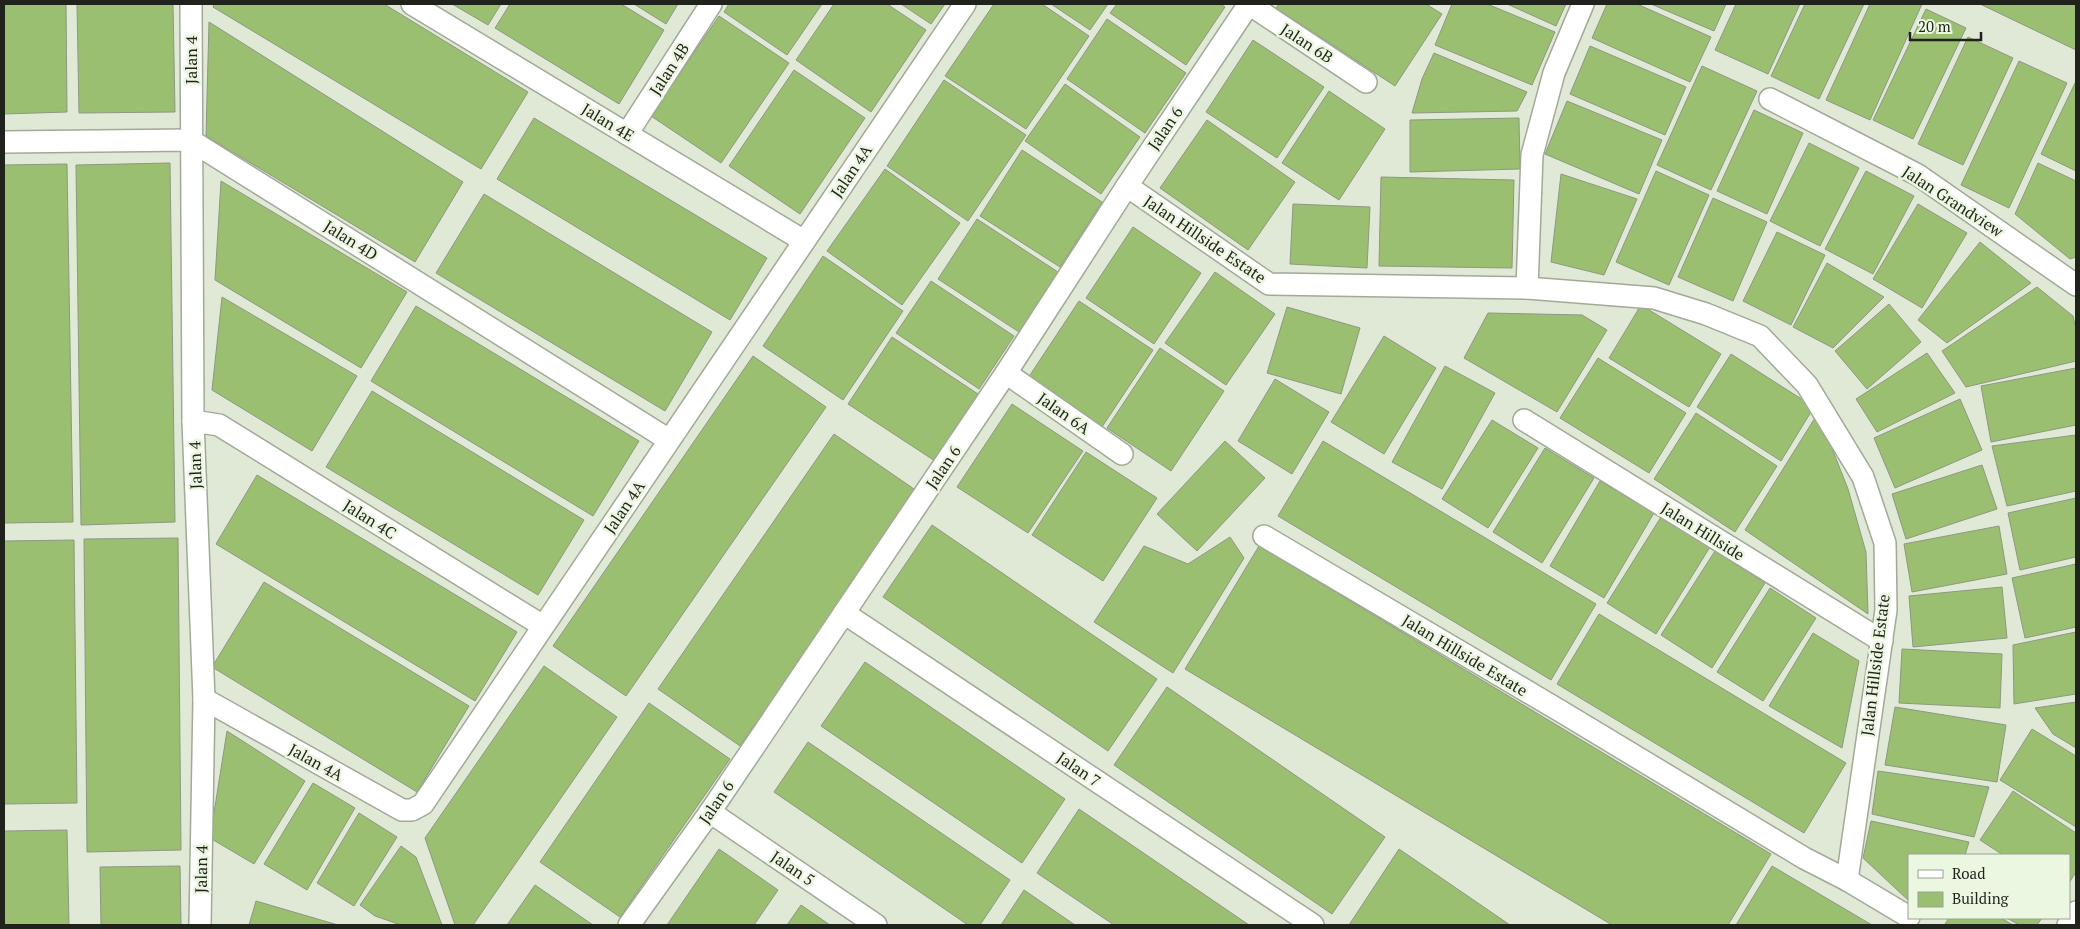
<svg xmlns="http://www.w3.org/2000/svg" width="2080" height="929" viewBox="0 0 2080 929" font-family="'PT Serif',serif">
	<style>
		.building { fill: #9abf70; stroke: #8e9784 }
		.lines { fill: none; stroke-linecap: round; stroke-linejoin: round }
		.street-casing { stroke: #a0aa97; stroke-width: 24 }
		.street { stroke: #fff; stroke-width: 21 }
		.labels { text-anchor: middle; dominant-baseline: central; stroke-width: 5; stroke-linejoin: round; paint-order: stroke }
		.street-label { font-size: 16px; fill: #1f231c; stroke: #ecf7e2 }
	</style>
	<rect width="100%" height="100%" fill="#dfe9d5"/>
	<g class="building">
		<path d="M4,4H66L67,112L4,114Z"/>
		<path d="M77,4H173L175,112L79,113Z"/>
		<path d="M214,4H384L528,92L481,169L213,7Z"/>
		<path d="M452,4H501L488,25Z"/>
		<path d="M510,4H621L664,30L619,104L495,28Z"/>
		<path d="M634,4H678L666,24Z"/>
		<path d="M729,4H822L787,55L724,12Z"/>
		<path d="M834,4H887L926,30L871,112L796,60Z"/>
		<path d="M901,4H945L931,24Z"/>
		<path d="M994,4H1042L1089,36L1026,129L945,76Z"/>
		<path d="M1051,4H1108L1090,30Z"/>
		<path d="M1117,4H1220L1225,7L1186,65L1110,13Z"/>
		<path d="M1279,4H1426L1442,14L1395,86L1276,8Z"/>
		<path d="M1452,4H1487L1555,32L1532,85L1435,45Z"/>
		<path d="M1507,4H1566L1556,26Z"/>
		<path d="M1607,4H1637L1711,37L1690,82L1592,38Z"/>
		<path d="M1651,4H1726L1714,31Z"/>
		<path d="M1736,4H1800L1768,74L1715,50Z"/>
		<path d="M1805,4H1864L1819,99L1771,76Z"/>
		<path d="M1870,4H1922L1870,120L1826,100Z"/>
		<path d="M1980,4H2076V50Z"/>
		<path d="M1926,9L1966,28L1913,139L1873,120Z"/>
		<path d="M719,16L789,63L721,163L651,116Z"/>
		<path d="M1107,19L1186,73L1145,133L1067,79Z"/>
		<path d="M209,22L463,182L415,262L206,136Z"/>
		<path d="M1968,37L2013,58L1963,165L1918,144Z"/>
		<path d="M1253,40L1324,87L1277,158L1206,112Z"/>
		<path d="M1590,46L1686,87L1665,135L1570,94Z"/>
		<path d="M1434,53L1527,92L1517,111L1412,113L1422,79Z"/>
		<path d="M2019,61L2067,83L2009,208L1961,185Z"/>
		<path d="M1702,66L1757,91L1711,190L1657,165Z"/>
		<path d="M794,70L865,118L800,214L729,166Z"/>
		<path d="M944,80L1026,135L968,221L887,166Z"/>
		<path d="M2076,81V171L2041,154Z"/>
		<path d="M1065,84L1140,137L1101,194L1025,141Z"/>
		<path d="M1329,91L1385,129L1339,200L1282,163Z"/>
		<path d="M1567,101L1662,140L1639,194L1545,154Z"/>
		<path d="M1754,110L1803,133L1767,214L1717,191Z"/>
		<path d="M534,118L767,258L730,320L497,179Z"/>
		<path d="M1519,118L1520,169L1410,172V120Z"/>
		<path d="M1207,120L1295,182L1248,250L1160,188Z"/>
		<path d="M1809,143L1859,168L1820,246L1770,221Z"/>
		<path d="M1022,150L1102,202L1060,267L980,216Z"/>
		<path d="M170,163L175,522L81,525L76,165Z"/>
		<path d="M2038,163L2076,181V257L2070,259L2015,214Z"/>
		<path d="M67,164L73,522L4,523V165Z"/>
		<path d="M885,169L960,223L902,305L827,251Z"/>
		<path d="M1656,171L1709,195L1669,285L1616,262Z"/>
		<path d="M1866,171L1914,196L1873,274L1825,249Z"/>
		<path d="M1561,174L1637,199L1604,275L1551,262Z"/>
		<path d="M1381,177L1514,180L1512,268L1379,266Z"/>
		<path d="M221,181L407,292L361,368L215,280Z"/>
		<path d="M484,194L712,332L665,411L436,273Z"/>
		<path d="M1713,198L1767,222L1733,301L1678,277Z"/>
		<path d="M1293,204L1370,207L1367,268L1290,264Z"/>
		<path d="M1918,204L1967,233L1922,308L1873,279Z"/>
		<path d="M977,219L1058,272L1019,332L938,279Z"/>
		<path d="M1133,227L1201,273L1154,344L1086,298Z"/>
		<path d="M1777,232L1825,255L1791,325L1743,301Z"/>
		<path d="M1980,242L2031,283L1947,343L1918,320Z"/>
		<path d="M823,256L903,311L843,400L763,346Z"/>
		<path d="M1827,263L1884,297L1833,348L1793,327Z"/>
		<path d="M1215,272L1275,314L1226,385L1165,343Z"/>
		<path d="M931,281L1014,336L979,389L896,333Z"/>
		<path d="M2037,287L2073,316L2076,329V361L1966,387L1942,351Z"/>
		<path d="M222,297L357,376L312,451L212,390Z"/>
		<path d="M1079,301L1153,350L1102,427L1028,378Z"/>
		<path d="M1889,304L1921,342L1867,389L1835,351Z"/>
		<path d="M1641,305L1721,354L1689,407L1609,358Z"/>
		<path d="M416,306L639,441L593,516L371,381Z"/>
		<path d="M1287,307L1360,328L1341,394L1267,373Z"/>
		<path d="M1488,313L1582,315L1607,330L1557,412L1464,358Z"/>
		<path d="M1384,336L1436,368L1384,454L1331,422Z"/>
		<path d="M892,337L978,394L935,461L848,404Z"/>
		<path d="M1160,348L1224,391L1171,471L1107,428Z"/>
		<path d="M1927,353L1955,393L1877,432L1856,399Z"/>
		<path d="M1731,354L1814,407L1781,461L1697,407Z"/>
		<path d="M753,356L826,407L626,696L553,646Z"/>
		<path d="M1598,358L1686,413L1649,473L1560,418Z"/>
		<path d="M1445,366L1495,393L1442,489L1392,462Z"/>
		<path d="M2076,368V425L1991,442L1981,386Z"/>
		<path d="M1275,379L1329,412L1292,474L1238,441Z"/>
		<path d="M372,391L584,520L538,595L326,467Z"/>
		<path d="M1960,399L1982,450L1895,488L1874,438Z"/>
		<path d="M1012,404L1083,451L1028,533L957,487Z"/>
		<path d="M1696,413L1777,466L1735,532L1654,479Z"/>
		<path d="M1818,413L1848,489L1866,552L1868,614L1745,530Z"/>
		<path d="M1492,420L1538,448L1488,528L1442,499Z"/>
		<path d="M834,434L917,491L740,746L658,689Z"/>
		<path d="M2076,435V491L2007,506L1992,446Z"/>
		<path d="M1225,441L1265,478L1197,551L1157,514Z"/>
		<path d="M1323,441L1596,604L1551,680L1278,516Z"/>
		<path d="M1545,448L1594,478L1542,563L1493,532Z"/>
		<path d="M1086,452L1157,498L1103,581L1032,535Z"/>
		<path d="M1982,465L1997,509L1906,539L1892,494Z"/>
		<path d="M257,475L517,632L475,701L216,544Z"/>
		<path d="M1600,481L1654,513L1604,598L1550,566Z"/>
		<path d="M2076,498V557L2020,570L2008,513Z"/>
		<path d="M1661,517L1710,547L1656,634L1607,603Z"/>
		<path d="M932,525L1157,679L1108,751L883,597Z"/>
		<path d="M1999,526L2007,574L1912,592L1904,544Z"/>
		<path d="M1230,537L1244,558L1173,673L1094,622L1144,546L1188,564Z"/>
		<path d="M178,538L181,850L87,852L84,539Z"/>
		<path d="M74,540L77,803L4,804V541Z"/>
		<path d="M1259,546L1771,854L1728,925H1612L1185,669Z"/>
		<path d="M1715,551L1765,583L1712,668L1661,635Z"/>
		<path d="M2076,564V627L2025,638L2012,578Z"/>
		<path d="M264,582L469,706L417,792L212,667Z"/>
		<path d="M2002,587L2007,638L1913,647L1909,596Z"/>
		<path d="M1770,588L1816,618L1763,701L1717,672Z"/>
		<path d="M1599,614L1846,763L1804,833L1557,684Z"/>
		<path d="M2076,632V694L2014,704L2013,645Z"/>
		<path d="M1813,633L1859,661L1842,748L1769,706Z"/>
		<path d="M1902,649L2002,654L2000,708L1899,703Z"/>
		<path d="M865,662L1065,799L1022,863L821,726Z"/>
		<path d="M544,666L617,717L473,925H455L425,838Z"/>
		<path d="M1167,687L1385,837L1332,914L1114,765Z"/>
		<path d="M2076,702V748L2053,734L2035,708Z"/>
		<path d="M649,703L730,759L620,917L540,862Z"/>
		<path d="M1895,707L2006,725L1997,782L1885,765Z"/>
		<path d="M2032,729L2076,756V827L2000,780Z"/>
		<path d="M227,731L305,781L254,864L210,838Z"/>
		<path d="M808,742L1010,880L980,925H968L774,792Z"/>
		<path d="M1878,771L1989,787L1974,837L1872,814Z"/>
		<path d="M313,783L355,808L307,890L264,864Z"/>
		<path d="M2013,791L2076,833V872L2069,883V855H2003L1980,840Z"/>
		<path d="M1079,809L1249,925H1114L1037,873Z"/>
		<path d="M359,813L397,837L354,906L317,883Z"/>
		<path d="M1871,821L1969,842L1965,855H1909V901L1863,858Z"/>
		<path d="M67,830L69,925H4V831Z"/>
		<path d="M401,846L416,857L442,925H401L375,916L360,905Z"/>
		<path d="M719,849L778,890L754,925H667Z"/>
		<path d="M1399,849L1510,925H1349Z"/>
		<path d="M180,866L181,925H101L100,867Z"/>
		<path d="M1772,866L1872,925H1736Z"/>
		<path d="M535,885L593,925H507Z"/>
		<path d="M1024,890L1075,925H1001Z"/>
		<path d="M256,901L338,925H249Z"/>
		<path d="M801,905L830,925H787Z"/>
		<path d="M1949,918H2001L2013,925H1947L1945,924Z"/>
		<path d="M2007,918H2042L2037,925H2019Z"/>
	</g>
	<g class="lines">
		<g class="street-casing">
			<g id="street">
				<path d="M191,4L193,421L204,699L200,925"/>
				<path d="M412,4L804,241"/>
				<path d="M1249,4L1366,82"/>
				<path d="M1770,99L1918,175L2076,285"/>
				<path d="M627,134L711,4"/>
				<path d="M4,142L190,140L669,440"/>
				<path d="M1127,186L1269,284L1527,288L1654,298L1706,314L1760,336L1807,385L1863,477L1885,543L1886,610L1847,880"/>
				<path d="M1527,288L1532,155L1554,73L1583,4"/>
				<path d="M1006,373L1122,454"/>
				<path d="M1524,420L1882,641"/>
				<path d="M193,421L219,425L543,626"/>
				<path d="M1264,536L1562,712L1804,858L1847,880L1909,917"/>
				<path d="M844,613L1313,925"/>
				<path d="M204,699L402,810H412L423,804L965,4"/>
				<path d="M710,812L876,925"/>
				<path d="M629,925L710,812L1006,373L1127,186L1249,4"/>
				<path d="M2068,925L2076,912"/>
			</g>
		</g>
		<use href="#street" class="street"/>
	</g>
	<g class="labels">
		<g class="street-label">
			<text transform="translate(1307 43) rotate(33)">Jalan 6B</text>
			<text transform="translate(191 60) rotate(-90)">Jalan 4</text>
			<text transform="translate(669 69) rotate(-57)">Jalan 4B</text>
			<text transform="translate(608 122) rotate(31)">Jalan 4E</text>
			<text transform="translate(1165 128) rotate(-56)">Jalan 6</text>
			<text transform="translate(851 171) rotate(-56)">Jalan 4A</text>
			<text transform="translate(1953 201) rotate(33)">Jalan Grandview</text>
			<text transform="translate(1205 239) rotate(34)">Jalan Hillside Estate</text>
			<text transform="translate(351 240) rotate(32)">Jalan 4D</text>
			<text transform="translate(1064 413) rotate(35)">Jalan 6A</text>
			<text transform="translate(195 465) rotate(-92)">Jalan 4</text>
			<text transform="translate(943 467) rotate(-56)">Jalan 6</text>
			<text transform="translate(624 507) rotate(-56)">Jalan 4A</text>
			<text transform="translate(370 519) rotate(32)">Jalan 4C</text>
			<text transform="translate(1703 531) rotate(32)">Jalan Hillside</text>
			<text transform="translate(1465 655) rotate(31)">Jalan Hillside Estate</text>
			<text transform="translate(1875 665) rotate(-83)">Jalan Hillside Estate</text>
			<text transform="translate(316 762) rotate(29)">Jalan 4A</text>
			<text transform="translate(1079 769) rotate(34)">Jalan 7</text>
			<text transform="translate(716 802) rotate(-56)">Jalan 6</text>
			<text transform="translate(793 868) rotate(34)">Jalan 5</text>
			<text transform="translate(201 869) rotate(-89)">Jalan 4</text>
		</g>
	</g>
	<rect width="2080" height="929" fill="none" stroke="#1f231c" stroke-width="10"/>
	<rect x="1908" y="854" width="162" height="65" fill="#ecf7e2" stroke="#9aa293"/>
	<rect x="1918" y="870" width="25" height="8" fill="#ffffff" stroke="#9aa293"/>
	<text x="1952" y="879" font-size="15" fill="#1f231c">Road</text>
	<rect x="1918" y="892" width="25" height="15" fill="#9abf70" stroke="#9aa293"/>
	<text x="1952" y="904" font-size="15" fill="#1f231c">Building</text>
	<path d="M1910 32v8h71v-8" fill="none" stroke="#1f231c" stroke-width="2.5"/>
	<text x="1918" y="32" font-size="15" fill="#1f231c" stroke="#ecf7e2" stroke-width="4" paint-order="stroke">20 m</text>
</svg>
